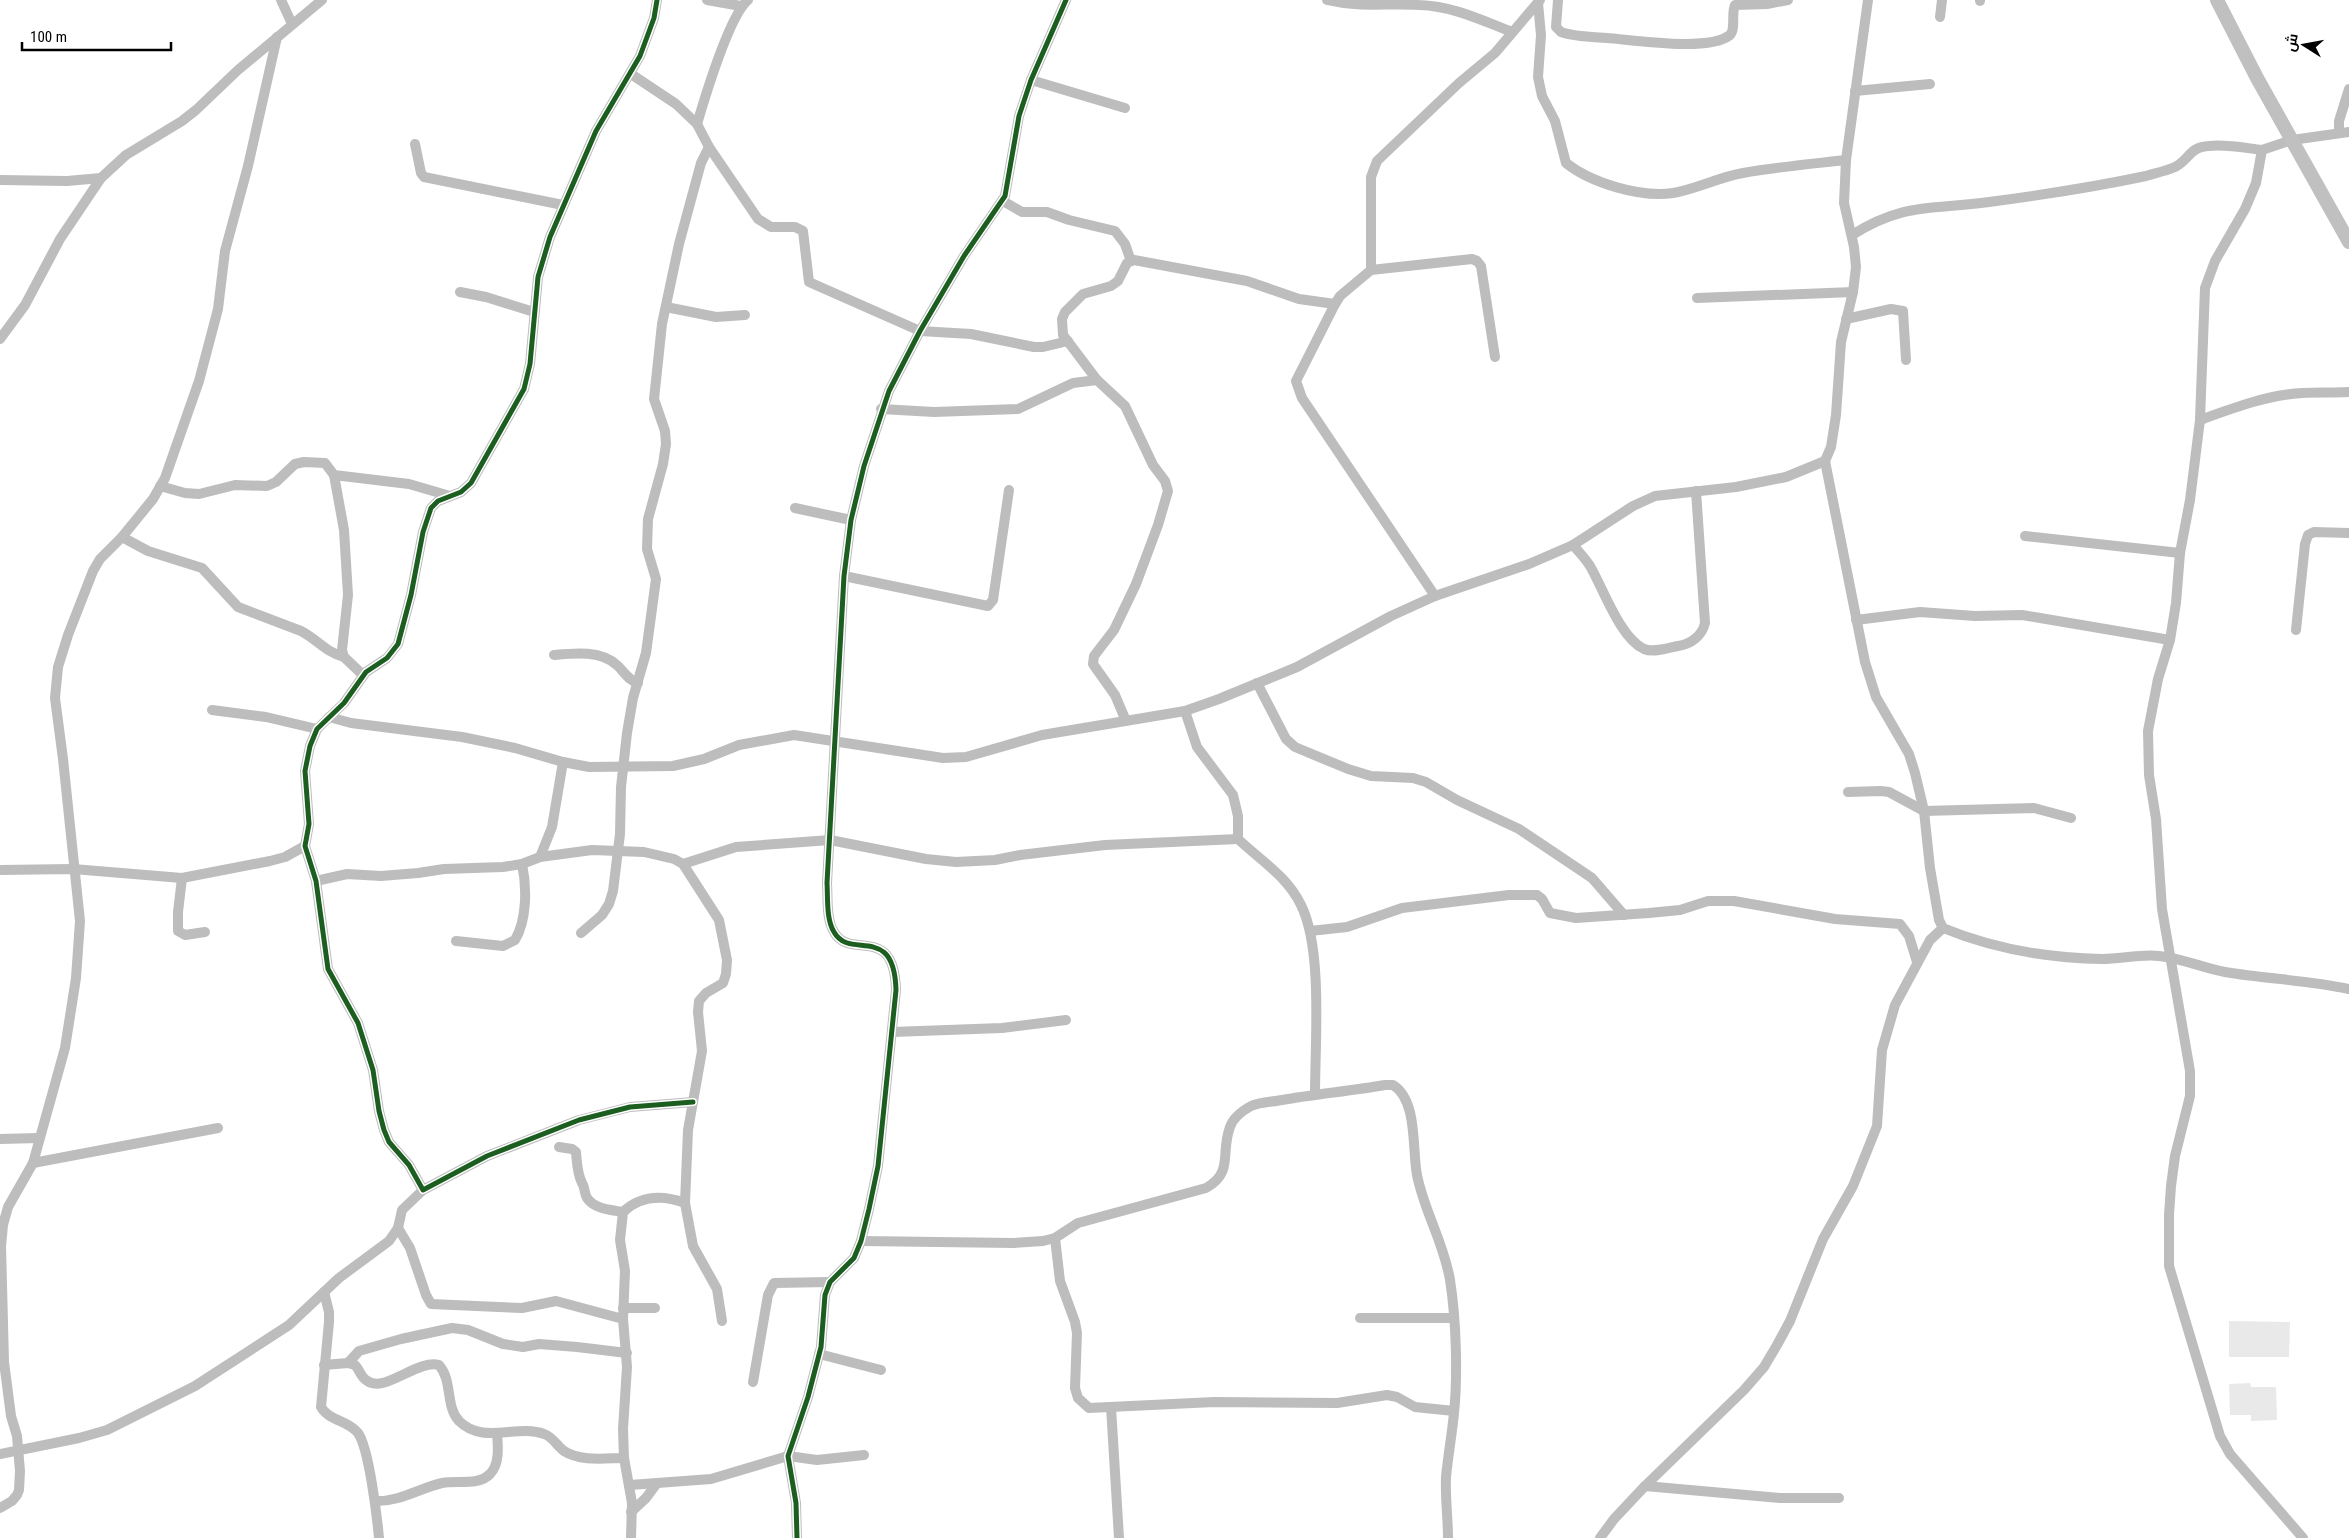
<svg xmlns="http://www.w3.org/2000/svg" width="2349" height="1538" viewBox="0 0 2349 1538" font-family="'Roboto Condensed',Cairo,sans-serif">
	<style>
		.park { fill: #e9e9e9 }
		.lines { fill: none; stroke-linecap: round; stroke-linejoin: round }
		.minor { stroke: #bdbdbd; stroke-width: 10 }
		.secondary { stroke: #c0c0c0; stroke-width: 14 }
		.cycleway-casing { stroke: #fff; stroke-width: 8 }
		.cycleway { stroke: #1b5e20; stroke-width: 5 }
	</style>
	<rect width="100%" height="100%" fill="#fff"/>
	<g class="park">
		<path d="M2229,1321L2290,1322L2289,1357H2229Z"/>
		<path d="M2250,1383L2251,1387H2276L2277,1420L2251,1421V1415H2230L2229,1384Z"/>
	</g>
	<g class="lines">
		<g class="minor">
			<path d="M281,0L292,24"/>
			<path d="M657,0L654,18L640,56L596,131L550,237L538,277L530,364L524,389L471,483L461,492L438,501L431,508L423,532L411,595L398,644L387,658L366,672L344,703L317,729L310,746L305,771L309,824L305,846L316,881L328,969L358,1023L373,1070L379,1111L384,1130L389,1142L409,1165L423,1190L487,1156L579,1120L630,1107L693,1102"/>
			<path d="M707,0L741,6"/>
			<path d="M1327,0C1360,8 1386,3 1419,5C1453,6 1481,20 1512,32"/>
			<path d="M1558,0L1556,27L1561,32C1575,37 1593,37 1607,38C1634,40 1709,52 1730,35C1736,29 1731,13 1735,5L1767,4L1788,0"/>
			<path d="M1868,0L1846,160L1844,203L1854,247L1856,267L1853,292L1841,342L1836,415L1831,447L1825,461L1865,662L1876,697L1909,754L1915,773L1924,811L1930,868L1939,920L1943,928C1994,949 2047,958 2102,959C2121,959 2140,954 2159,956C2181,958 2203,968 2225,972C2266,979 2308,980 2349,989"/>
			<path d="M1980,0V1"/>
			<path d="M1538,3L1541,35L1538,77L1542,96L1555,121L1566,163C1591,183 1641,198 1673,193C1697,189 1719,177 1743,173C1777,167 1811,164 1846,160"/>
			<path d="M1940,17L1942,0"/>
			<path d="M631,74L676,104L697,124L709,147L758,219L771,227H795L803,231L809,282L920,331L971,334L1034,347H1043L1068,341"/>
			<path d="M1031,80L1125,108"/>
			<path d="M1855,91L1930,84"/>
			<path d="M697,124C705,97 729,16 748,0"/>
			<path d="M2339,132V121L2349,89"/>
			<path d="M415,144L421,173L424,177L563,205"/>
			<path d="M0,180L67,181L101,178"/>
			<path d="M1003,201L1022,212H1047L1069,220L1115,231L1125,244L1131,261"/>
			<path d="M1852,235C1904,202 1932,210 1989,202C2042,195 2094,187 2146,176C2156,173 2166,171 2175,167C2190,159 2189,147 2209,146C2226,144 2245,148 2262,150"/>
			<path d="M1371,270L1472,259L1477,261L1481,266L1495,357"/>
			<path d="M460,292L486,297L534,312"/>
			<path d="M1697,298L1853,292"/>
			<path d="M666,307L716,317L745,315"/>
			<path d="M1846,319L1891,309L1903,311L1906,360"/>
			<path d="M0,339L25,305L60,239L101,178L126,155L182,121L196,110L238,70L322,0"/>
			<path d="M881,409L934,412L1018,409L1073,383L1097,380"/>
			<path d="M2200,420C2233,408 2267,395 2302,393C2317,392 2333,393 2349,392"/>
			<path d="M334,475L344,530L348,595L342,650L344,657L363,675"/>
			<path d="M160,486L185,493L199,494L235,485L267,486L276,482L295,464L304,462L325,463L334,475L409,484L450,496"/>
			<path d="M795,508L851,520"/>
			<path d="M2025,536L2180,553"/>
			<path d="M122,537L148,551L202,568L238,607L301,631C318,640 324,651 344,657"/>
			<path d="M1573,545C1578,551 1585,558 1590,566C1603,588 1620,638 1644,649C1654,653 1668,648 1678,646C1691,644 1702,636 1705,623L1696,491"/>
			<path d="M844,576L988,606L993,600L1009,490"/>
			<path d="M1435,596L1302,398L1296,381L1335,304L1340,296L1371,270V177L1377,161L1459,83L1495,53L1540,0"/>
			<path d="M1856,620L1920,612L1975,616L2022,615L2170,640"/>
			<path d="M2296,630L2305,544L2308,535L2314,532L2349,533"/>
			<path d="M554,655C574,653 602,650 618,666C625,673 628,680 638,683"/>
			<path d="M1257,683L1286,739L1295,747L1348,769L1371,776L1413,778L1426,782L1457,800L1519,829L1592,878L1624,915"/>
			<path d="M212,710L266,717L317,729"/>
			<path d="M1185,711L1197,747L1233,795L1238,816V839C1260,860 1287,876 1301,905C1323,949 1315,1043 1315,1094"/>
			<path d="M329,717L351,723L462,737L515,748L563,762L589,767L673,766L704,759L739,745L794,735L943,758L966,757L1042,735L1185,711L1219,699L1297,667L1391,616L1435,596L1529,564L1573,545L1633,506L1655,496L1736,487L1786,477L1825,461"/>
			<path d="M1126,721L1115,695L1093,664L1094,656L1114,630L1136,584L1158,525L1168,491L1165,481L1153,465L1125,406L1097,380L1063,335L1062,319L1065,312L1083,294L1111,286L1118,281L1127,263L1134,260L1247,281L1299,299L1335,304"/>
			<path d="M1848,792L1881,791L1889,792L1924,811L2034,808L2071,818"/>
			<path d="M540,857L552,827L563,762"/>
			<path d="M683,864L736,847L830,840L926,859L956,862L995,860L1020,855L1105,845L1238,839"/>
			<path d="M0,870L73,869L182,878L270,861L285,857L305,846"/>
			<path d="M182,878L178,912V931L185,935L205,932"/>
			<path d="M316,881L347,874L381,876L418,873L444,869L503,867L522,864L540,857L592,850L644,852L674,859L683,864L719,920L727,960L726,974L723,983L706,993L699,1001L698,1012L702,1051L688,1130L685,1203L693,1246L717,1289L722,1321"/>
			<path d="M1310,931L1347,927L1402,908L1509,895H1537L1542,899L1550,913L1576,918L1649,913L1680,910L1708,901H1734L1835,919L1900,924L1909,936L1917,962"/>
			<path d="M581,933L602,915L609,904L613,891L620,834L621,787L627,733L633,698L646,653L656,579L647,549L648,519L663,464L666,444L665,431L654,399L662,324L679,244L701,163L709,147"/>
			<path d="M456,941L503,946L515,940C527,920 527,887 522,864"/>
			<path d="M892,1032L1002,1028L1066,1020"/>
			<path d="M0,1139L39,1138"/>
			<path d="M559,1147L572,1149L576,1152C577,1163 577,1173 582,1183C585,1187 584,1193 587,1198C594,1209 612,1210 623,1212"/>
			<path d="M33,1163L218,1128"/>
			<path d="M398,1228L410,1248L426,1295L431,1304L522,1308L556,1301L623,1319"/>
			<path d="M1055,1238L1060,1281L1075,1322L1077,1333L1075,1388L1078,1398L1089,1408L1214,1402L1337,1403L1387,1395L1397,1397L1415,1407L1454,1411"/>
			<path d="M861,1241L1014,1243L1043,1241L1055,1238L1078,1223L1206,1188C1234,1172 1220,1154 1230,1127C1233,1118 1242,1111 1251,1106C1260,1102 1272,1102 1282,1100C1316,1094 1351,1091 1385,1085H1393C1418,1100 1412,1150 1417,1175C1424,1211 1444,1243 1450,1280C1456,1318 1458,1374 1454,1413C1452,1434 1448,1456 1446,1477C1445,1497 1448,1518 1448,1538"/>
			<path d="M324,1292L329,1312V1322L321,1407C329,1421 348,1420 358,1433C369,1448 377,1517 379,1538"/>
			<path d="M623,1308H655"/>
			<path d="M1360,1318H1454"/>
			<path d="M819,1354L881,1370"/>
			<path d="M348,1363L359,1351L401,1339L452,1328L468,1330L503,1344L523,1347L539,1344L577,1347L627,1353"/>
			<path d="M324,1365L348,1363L355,1365C359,1369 361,1377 366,1380C383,1395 417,1359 439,1365C453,1381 445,1406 459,1421C483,1445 517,1424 544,1434C552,1436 557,1446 564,1451C581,1462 606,1458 624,1458"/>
			<path d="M753,1382L768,1295L774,1283L830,1282"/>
			<path d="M1111,1407L1119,1538"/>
			<path d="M0,1454L79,1438L107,1430L195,1386L289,1325L339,1278L389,1241L398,1228L402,1210L423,1190"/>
			<path d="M630,1485L711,1479L788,1456L817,1460L864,1455"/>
			<path d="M1645,1486L1780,1498H1839"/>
			<path d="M375,1501C399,1502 420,1488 442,1483C457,1480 479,1486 490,1474C500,1464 498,1446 497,1433"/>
			<path d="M0,1508L12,1501L17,1495L19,1490L20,1471L17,1436L11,1416L4,1362L1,1246L3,1225L8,1207L33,1163L65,1048L76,978L80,921L63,759L55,698L58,667L68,635L93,571L100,559L122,537L153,499L165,478L199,381L218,309L225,251L248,166L277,37"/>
			<path d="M631,1512L646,1498L657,1483"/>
			<path d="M631,1538L632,1503L624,1458L623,1429L627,1367L623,1319L625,1271L620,1240L623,1212C641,1195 663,1195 685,1203"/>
			<path d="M797,1538L796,1503L788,1456L808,1397L821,1347L825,1295L830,1282L854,1258L861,1241L869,1209L878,1166L896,990C894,922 850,961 834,932C826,919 828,898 827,883L844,576L851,520L864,466L889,391L920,331L964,256L1005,196L1019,116L1031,80L1066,0"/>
			<path d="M1600,1538L1614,1519L1645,1486L1744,1390L1764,1367L1777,1345L1790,1321L1823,1239L1853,1186L1877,1126L1882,1050L1895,1005L1930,940L1943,928"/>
			<path d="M2303,1538L2230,1454L2220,1436L2169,1266V1215L2171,1186L2175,1156L2190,1096V1071L2162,909L2156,819L2149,775L2148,731L2158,679L2170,640L2176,603L2180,553L2190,500L2200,420L2205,288L2215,261L2245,209L2256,183L2262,150L2292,140L2349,132"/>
		</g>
		<path class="secondary" d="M2217,0L2257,78L2349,242"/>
		<g class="cycleway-casing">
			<g id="cycleway">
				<path d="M657,0L654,18L640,56L596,131L550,237L538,277L530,364L524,389L471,483L461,492L438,501L431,508L423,532L411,595L398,644L387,658L366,672L344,703L317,729L310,746L305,771L309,824L305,846L316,881L328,969L358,1023L373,1070L379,1111L384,1130L389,1142L409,1165L423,1190L487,1156L579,1120L630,1107L693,1102"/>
				<path d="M797,1538L796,1503L788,1456L808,1397L821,1347L825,1295L830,1282L854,1258L861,1241L869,1209L878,1166L896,990C894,922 850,961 834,932C826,919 828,898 827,883L844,576L851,520L864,466L889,391L920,331L964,256L1005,196L1019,116L1031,80L1066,0"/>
			</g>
		</g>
		<use href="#cycleway" class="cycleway"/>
	</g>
	<g transform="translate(2304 45) rotate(281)" stroke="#ffffff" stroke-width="4" paint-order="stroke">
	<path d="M0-4L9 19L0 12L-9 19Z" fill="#000000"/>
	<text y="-8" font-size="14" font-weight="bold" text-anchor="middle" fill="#000000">ش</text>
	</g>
	<path d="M22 42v8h149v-8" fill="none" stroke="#000000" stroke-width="2.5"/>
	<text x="30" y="42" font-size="15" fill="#000000" stroke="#ffffff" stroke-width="4" paint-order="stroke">100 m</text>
</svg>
